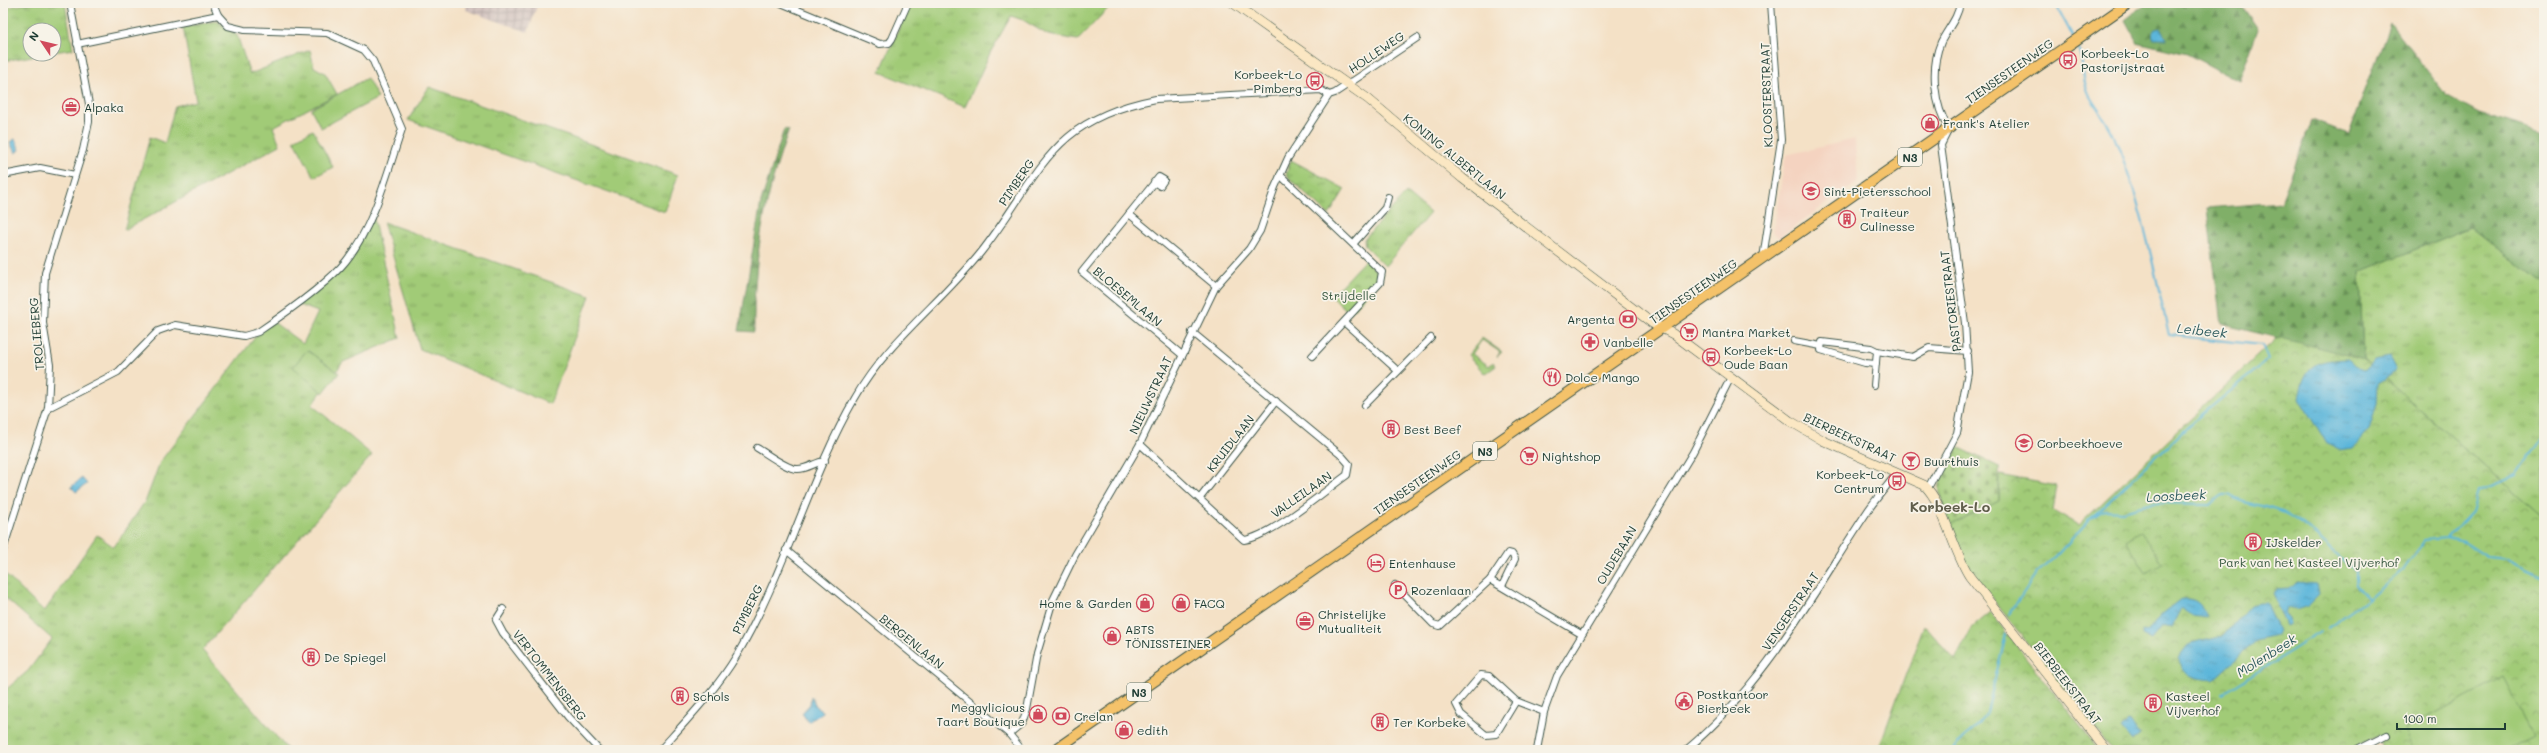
<svg xmlns="http://www.w3.org/2000/svg" width="2547" height="753" viewBox="0 0 2547 753" font-family="Mali,sans-serif">
	<style>
		.built { fill: #f4d3c0 }
		.industrial { fill: url(#industrial-grid) }
		.grass { fill: url(#grass-tufts); stroke: #608456 }
		.forest { fill: url(#forest-firs); stroke: #50764e }
		.cemetery { fill: url(#cemetery-stones); stroke: #608456 }
		.park { fill: url(#park-crowns); stroke: #608456 }
		.garden { fill: #a1cb77; stroke: #608456 }
		.water { fill: url(#water-ripples); stroke: #3e7a87 }
		.lines { fill: none; stroke-linecap: round; stroke-linejoin: round }
		.stream { stroke: #5cb6da; stroke-width: 2 }
		.street-casing { stroke: #3f564a; stroke-width: 8 }
		.secondary-casing { stroke: #3f564a; stroke-width: 10 }
		.primary-casing { stroke: #3f564a; stroke-width: 12 }
		.street { stroke: #fff; stroke-width: 6 }
		.secondary { stroke: #fbe7c3; stroke-width: 9 }
		.primary { stroke: #f4c26a; stroke-width: 10 }
		.labels { text-anchor: middle; dominant-baseline: central; stroke-width: 3.5; stroke-linejoin: round; paint-order: stroke }
		.shield { fill: #f7f3e8; stroke: #60746a; stroke-width: 1 }
		.shield-label { font-size: 11px; font-weight: bold; fill: #1f3d34 }
		.street-label { font-size: 12px; fill: #1f3d34; stroke: #f7f3e8 }
		.poi-label { font-size: 12px; fill: #1f3d34; stroke: #f7f3e8; text-anchor: start }
		.park-label { font-size: 12px; fill: #395941; stroke: #f7f3e8 }
		.water-label { font-size: 13px; font-style: italic; fill: #2e5b5e; stroke: #f7f3e8 }
		.quarter-label { font-size: 14px; font-weight: bold; fill: #5f5d4b; stroke: #f7f3e8 }
	</style>
	<defs>
		<pattern id="industrial-grid" width="8" height="8" patternUnits="userSpaceOnUse"><rect width="8" height="8" fill="#d0c0bc"/><path d="M0 4h8M4 0v8" fill="none" stroke="#a89d9a"/></pattern>
		<pattern id="grass-tufts" width="24" height="20" patternUnits="userSpaceOnUse"><rect width="24" height="20" fill="#a1cb77"/><path d="M3 7l-1-3M5 7V3M7 7l1-3M15 17l-1-3M17 17v-4M19 17l1-3" fill="none" stroke="#83a662"/></pattern>
		<pattern id="forest-firs" width="22" height="20" patternUnits="userSpaceOnUse"><rect width="22" height="20" fill="#80af68"/><path d="M5 1l3.5 6h-7zM16 11l3.5 6h-7z" fill="#689056"/></pattern>
		<pattern id="cemetery-stones" width="16" height="16" patternUnits="userSpaceOnUse"><rect width="16" height="16" fill="#a1cb77"/><path d="M2 7V4a2 2 0 0 1 4 0v3zM10 15v-3a2 2 0 0 1 4 0v3z" fill="#83a662"/></pattern>
		<pattern id="park-crowns" width="20" height="18" patternUnits="userSpaceOnUse"><rect width="20" height="18" fill="#a1cb77"/><path d="M2 6a3 3 0 1 1 6 0M12 15a3 3 0 1 1 6 0" fill="none" stroke="#83a662"/></pattern>
		<pattern id="water-ripples" width="26" height="14" patternUnits="userSpaceOnUse"><rect width="26" height="14" fill="#5cb6da"/><path d="M2 4q2-2 4 0t4 0M15 11q2-2 4 0t4 0" fill="none" stroke="#4b95b2"/></pattern>
	</defs>
	<rect width="100%" height="100%" fill="#f7f3e8"/>
	<filter id="ink" filterUnits="userSpaceOnUse"><feTurbulence type="fractalNoise" baseFrequency=".025" numOctaves="2"/><feDisplacementMap in="SourceGraphic" scale="8" xChannelSelector="R" yChannelSelector="G"/><feConvolveMatrix kernelMatrix="1 2 1 2 8 2 1 2 1" color-interpolation-filters="sRGB"/></filter>
	<filter id="wash" filterUnits="userSpaceOnUse"><feTurbulence type="fractalNoise" baseFrequency=".012" numOctaves="4" result="noise"/><feDisplacementMap in="SourceGraphic" scale="16" xChannelSelector="R" yChannelSelector="G"/><feGaussianBlur stdDeviation="0.9" result="paint"/><feColorMatrix in="noise" values="0 0 0 0 0 0 0 0 0 0 0 0 0 0 0 0 0 1.4 0 .05"/><feComposite in="paint" operator="in"/></filter>
	<g filter="url(#wash)">
		<rect width="100%" height="100%" fill="#f4e1c6"/>
		<path class="built" d="M1855,139L1858,181L1778,238L1773,231L1786,155Z"/>
		<path class="industrial" d="M467,3H538L528,32L466,10Z"/>
		<g class="grass">
			<path d="M31,3H65L73,49L54,52V30H30V54H44L3,61V8Z"/>
			<path d="M910,3H1113L1078,40L1048,35L1023,20L1011,16L990,53L965,107L880,72Z"/>
			<path d="M217,21L237,35L250,74L310,50L314,67L325,73L337,94L273,127L280,145L124,230L150,137L165,143L175,106L196,101L183,27Z"/>
			<path d="M429,87L678,175L665,212L408,120Z"/>
			<path d="M1291,160L1345,189L1329,215L1286,175Z"/>
			<path d="M1406,193L1430,213L1385,266L1365,246L1364,239Z"/>
			<path d="M373,216L400,338L343,362L312,405L372,455L202,650L288,750H3V692L28,671L52,639L3,596V572L44,612L97,535L114,547L146,500L160,462L259,332L272,321L303,344L318,312L294,303L347,262Z"/>
			<path d="M383,222L590,296L550,404L420,349Z"/>
			<path d="M2470,227L2544,285V518L2363,359L2360,272Z"/>
			<path d="M1482,338L1502,352L1497,357L1500,352L1482,340L1472,354L1489,366L1493,362L1496,366L1485,374L1468,355Z"/>
		</g>
		<g class="forest">
			<path d="M2147,3H2226L2230,8L2240,3L2258,29L2239,81L2187,54L2137,42L2125,20Z"/>
			<path d="M2390,23L2446,95L2479,113L2544,133V285L2470,227L2360,272L2363,359L2221,324L2207,208L2281,202L2312,120L2349,134Z"/>
			<path d="M784,129L789,130C764,197 753,261 754,332L739,331L761,202Z"/>
		</g>
		<path class="cemetery" d="M1958,447L1999,467V501L1951,525C1933,482 1937,487 1958,447Z"/>
		<g class="park">
			<path d="M1365,260L1377,272V282L1350,313L1331,296Z"/>
			<path d="M2277,337L2363,359L2544,518V750H2383L2377,736L2351,750H2112L1965,564L1951,525L1999,501L2000,475L2057,486L2053,510L2079,525Z"/>
			<path d="M1990,612L2099,750H1878L1924,625L1955,660L1973,626Z"/>
		</g>
		<g class="garden">
			<path d="M367,78L378,98L321,128L311,109Z"/>
			<path d="M313,130L333,167L314,177L294,140Z"/>
			<path d="M307,350L339,373L323,393L293,367Z"/>
			<path d="M2141,531L2161,563L2146,572L2126,540Z"/>
			<path d="M2503,677L2534,736L2506,750H2414L2404,730Z"/>
		</g>
		<g class="water">
			<path d="M2161,28L2167,39H2153L2152,33L2155,29Z"/>
			<path d="M15,139L20,150L15,153L10,142Z"/>
			<path d="M2389,357L2396,370L2378,384L2377,404L2369,430L2353,448L2340,450L2326,443L2299,398C2305,363 2316,360 2349,359L2362,371L2366,370L2373,360Z"/>
			<path d="M82,478L87,484L76,492L71,487Z"/>
			<path d="M2297,582L2317,584L2319,595L2308,606L2296,610L2287,608L2285,615L2289,619L2290,624L2286,626L2272,593L2275,590L2290,589Z"/>
			<path d="M2182,599C2197,598 2200,604 2207,615L2206,617L2192,615L2181,608L2172,626L2161,627L2151,640L2141,635V631L2148,632L2160,616Z"/>
			<path d="M2260,603H2267L2279,631L2276,636L2256,641L2213,680C2194,678 2186,678 2178,658L2188,645L2223,636L2250,605Z"/>
			<path d="M811,696L817,708L823,712L808,722L802,713L810,704Z"/>
			<path d="M2129,721L2141,734L2132,741L2121,728Z"/>
		</g>
		<g class="lines">
			<g class="stream">
				<path d="M2055,3L2073,37"/>
				<path d="M2076,43C2085,60 2080,76 2089,95C2097,109 2108,122 2114,136C2141,200 2154,269 2169,335L2262,345L2268,360L2194,421L2090,519"/>
				<path d="M2093,517L2104,510L2123,511L2152,503L2210,504L2223,495H2229C2246,507 2271,504 2290,516C2314,531 2335,553 2356,572V586L2369,598"/>
				<path d="M2447,538L2464,542L2487,557L2506,559L2544,576"/>
				<path d="M2009,614L2037,573L2056,556L2089,520"/>
				<path d="M2328,628L2369,598L2404,568L2424,540L2447,538L2472,512L2478,491L2516,476L2544,435"/>
				<path d="M2222,694L2321,632"/>
				<path d="M1952,750L1979,723L1987,712L2006,634"/>
			</g>
		</g>
	</g>
	<g filter="url(#ink)">
		<g class="lines">
			<g class="street-casing">
				<g id="street">
					<path d="M781,3L880,44L889,43L892,39L908,3"/>
					<path d="M77,44L218,15"/>
					<path d="M3,175L40,168L75,175"/>
					<path d="M1280,175L1382,272L1380,283L1312,356"/>
					<path d="M1129,214L1159,177L1164,180L1160,186L1154,182"/>
					<path d="M1354,243L1385,208L1388,197"/>
					<path d="M1763,258L1781,140L1771,3"/>
					<path d="M1345,323L1398,371"/>
					<path d="M1794,341L1821,346"/>
					<path d="M1181,354L1082,272L1129,214L1216,286"/>
					<path d="M1876,364L1865,363L1821,350L1822,342L1871,348L1877,351L1913,357L1929,348L1968,351"/>
					<path d="M1874,385L1877,351"/>
					<path d="M1365,405L1431,338"/>
					<path d="M48,408L118,372L158,331L175,325L244,336L258,332C283,315 328,284 346,261C375,224 387,173 402,129L373,61L364,50L327,33L244,30L228,26L218,15L213,3"/>
					<path d="M1140,444L1244,540C1272,536 1322,493 1347,475L1349,464L1342,456L1192,332"/>
					<path d="M757,448C766,453 788,470 798,469C808,469 815,462 825,461"/>
					<path d="M1928,488L1957,433L1968,372L1965,323L1941,145L1949,129C1934,106 1930,68 1941,42C1948,28 1958,18 1960,3"/>
					<path d="M1200,498L1276,401"/>
					<path d="M3,550L48,408L50,365L43,323L45,273L83,150L89,122V104L70,3"/>
					<path d="M786,550L1009,734L1022,750"/>
					<path d="M1490,580L1581,634"/>
					<path d="M1395,585L1433,624L1440,626L1490,580L1508,553L1512,554L1515,559L1502,586"/>
					<path d="M503,609L496,620L503,633L568,717L599,750"/>
					<path d="M1516,701L1496,734L1486,735L1461,714L1456,704L1481,675L1489,676L1516,701L1544,712"/>
					<path d="M1009,734L1022,723L1027,709L1037,654L1053,600L1075,555L1140,444L1216,286L1249,249L1260,231L1275,187L1288,158L1329,95L1335,93L1417,38"/>
					<path d="M660,750C687,720 716,690 737,655C785,574 808,479 855,398C887,341 942,302 982,251C1041,175 1048,120 1156,99L1321,90L1329,95"/>
					<path d="M1537,750L1544,712L1557,676L1693,452L1731,377"/>
					<path d="M1686,750C1765,684 1813,593 1869,509C1878,496 1888,485 1897,473"/>
					<path d="M2357,750L2387,735"/>
				</g>
			</g>
			<g class="secondary-casing">
				<path id="secondary" d="M1233,3L1368,99L1462,178L1652,323L1673,334L1790,421L1824,441L1924,485C1944,503 1953,552 1970,577L2106,750"/>
			</g>
			<g class="primary-casing">
				<path id="primary" d="M1055,750L2129,3"/>
			</g>
			<use href="#street" class="street"/>
			<use href="#secondary" class="secondary"/>
			<use href="#primary" class="primary"/>
		</g>
	</g>
	<defs>
		<g id="bus-ring" transform="scale(0.9)"><circle r="9.5" fill="#f7f3e8" stroke="#d1495b" stroke-width="1.5"/><path d="M-5-6H5V4H4V6H2V4H-2V6H-4V4H-5ZM-3.5-4V0h7V-4ZM-3.5 1.2v1.5H-2V1.2ZM2 1.2v1.5H3.5V1.2Z" fill="#d1495b"/></g>
		<g id="office-ring" transform="scale(0.9)"><circle r="9.5" fill="#f7f3e8" stroke="#d1495b" stroke-width="1.5"/><path d="M-6-3h4V-5.5h4V-3h4V5H-6ZM-1-4.5V-3h2v-1.5ZM-6 0V1H6V0Z" fill="#d1495b"/></g>
		<g id="shop-ring" transform="scale(0.9)"><circle r="9.5" fill="#f7f3e8" stroke="#d1495b" stroke-width="1.5"/><path d="M-5-2.5h2.3a2.7 3.5 0 0 1 5.4 0H5L5.5 6h-11ZM-1.5-2.5h3a1.5 2.3 0 0 0-3 0Z" fill="#d1495b"/></g>
		<g id="school-ring" transform="scale(0.9)"><circle r="9.5" fill="#f7f3e8" stroke="#d1495b" stroke-width="1.5"/><path d="M0-5L7-2L0 1L-7-2ZM-4 1L0 2.5L4 1V4Q0 6-4 4Z" fill="#d1495b"/></g>
		<g id="building-ring" transform="scale(0.9)"><circle r="9.5" fill="#f7f3e8" stroke="#d1495b" stroke-width="1.5"/><path d="M-4-6H4V6H1V3H-1V6H-4ZM-2.5-4.3h1.7v1.8h-1.7ZM.8-4.3h1.7v1.8H.8ZM-2.5-1h1.7V.8h-1.7ZM.8-1h1.7V.8H.8Z" fill="#d1495b"/></g>
		<g id="bank-ring" transform="scale(0.9)"><circle r="9.5" fill="#f7f3e8" stroke="#d1495b" stroke-width="1.5"/><path d="M-6-4H6V4H-6ZM0-2.3a2.3 2.3 0 1 0 0 4.6a2.3 2.3 0 1 0 0-4.6Z" fill="#d1495b"/></g>
		<g id="supermarket-ring" transform="scale(0.9)"><circle r="9.5" fill="#f7f3e8" stroke="#d1495b" stroke-width="1.5"/><path d="M-6-5.5h2.5l.6 2H6L4.5 2H-2.5L-4.4-4H-6ZM-1.5 3.2a1.3 1.3 0 1 0 .1 0ZM3 3.2a1.3 1.3 0 1 0 .1 0Z" fill="#d1495b"/></g>
		<g id="pharmacy-ring" transform="scale(0.9)"><circle r="9.5" fill="#f7f3e8" stroke="#d1495b" stroke-width="1.5"/><path d="M-2-6h4v4h4v4h-4v4h-4v-4h-4v-4h4Z" fill="#d1495b"/></g>
		<g id="restaurant-ring" transform="scale(0.9)"><circle r="9.5" fill="#f7f3e8" stroke="#d1495b" stroke-width="1.5"/><path d="M-5-6h1v4h1v-4h1v4h1v-4h1v5L-1.5 .5V6h-2V.5L-5-1ZM5-6V6H3V1.5H1.5Q1.5-4 5-6Z" fill="#d1495b"/></g>
		<g id="university-ring" transform="scale(0.9)"><circle r="9.5" fill="#f7f3e8" stroke="#d1495b" stroke-width="1.5"/><path d="M0-5L7-2L0 1L-7-2ZM-4 1L0 2.5L4 1V4Q0 6-4 4Z" fill="#d1495b"/></g>
		<g id="bar-ring" transform="scale(0.9)"><circle r="9.5" fill="#f7f3e8" stroke="#d1495b" stroke-width="1.5"/><path d="M-6-5H6L.8 .8V4.5H3.5V6h-7V4.5H-.8V.8Z" fill="#d1495b"/></g>
		<g id="hotel-ring" transform="scale(0.9)"><circle r="9.5" fill="#f7f3e8" stroke="#d1495b" stroke-width="1.5"/><path d="M-6-4.5h1.5V1H6V5H4.5V3h-9V5H-6ZM-4 0a1.8 1.8 0 1 1 3.6 0ZM.5 0V-2.5h3Q6-2.5 6 0Z" fill="#d1495b"/></g>
		<g id="parking-ring" transform="scale(0.9)"><circle r="9.5" fill="#f7f3e8" stroke="#d1495b" stroke-width="1.5"/><path d="M-3.5-5.5H1a3.5 3.5 0 0 1 0 7H-1V5.5H-3.5ZM-1-3.4V-.6H.8a1.4 1.4 0 0 0 0-2.8Z" fill="#d1495b"/></g>
		<g id="civic-ring" transform="scale(0.9)"><circle r="9.5" fill="#f7f3e8" stroke="#d1495b" stroke-width="1.5"/><path d="M-.6-6.5H3V-4.5H.6V-3L4-1V1h2V6H-6V1h2V-1L-.6-3ZM-1.2 2.5V6h2.4V2.5Z" fill="#d1495b"/></g>
	</defs>
	<g fill-rule="evenodd">
		<use href="#bus-ring" x="2068" y="60"/>
		<use href="#bus-ring" x="1315" y="81"/>
		<use href="#office-ring" x="71" y="107"/>
		<use href="#shop-ring" x="1930" y="123"/>
		<use href="#school-ring" x="1811" y="191"/>
		<use href="#building-ring" x="1847" y="219"/>
		<use href="#bank-ring" x="1628" y="319"/>
		<use href="#supermarket-ring" x="1689" y="332"/>
		<use href="#pharmacy-ring" x="1590" y="342"/>
		<use href="#bus-ring" x="1711" y="357"/>
		<use href="#restaurant-ring" x="1552" y="377"/>
		<use href="#building-ring" x="1391" y="429"/>
		<use href="#university-ring" x="2024" y="443"/>
		<use href="#supermarket-ring" x="1529" y="456"/>
		<use href="#bar-ring" x="1911" y="461"/>
		<use href="#bus-ring" x="1897" y="481"/>
		<use href="#building-ring" x="2253" y="542"/>
		<use href="#hotel-ring" x="1376" y="563"/>
		<use href="#parking-ring" x="1398" y="590"/>
		<use href="#shop-ring" x="1145" y="603"/>
		<use href="#shop-ring" x="1181" y="603"/>
		<use href="#office-ring" x="1305" y="621"/>
		<use href="#shop-ring" x="1112" y="636"/>
		<use href="#building-ring" x="311" y="657"/>
		<use href="#building-ring" x="680" y="696"/>
		<use href="#civic-ring" x="1684" y="701"/>
		<use href="#building-ring" x="2153" y="703"/>
		<use href="#shop-ring" x="1038" y="714"/>
		<use href="#bank-ring" x="1061" y="716"/>
		<use href="#building-ring" x="1380" y="722"/>
		<use href="#shop-ring" x="1124" y="730"/>
	</g>
	<g class="labels">
		<g class="shield">
			<rect x="1898" y="148" width="24" height="18" rx="3"/>
			<rect x="1473" y="442" width="24" height="18" rx="3"/>
			<rect x="1127" y="683" width="24" height="18" rx="3"/>
		</g>
		<g class="shield-label">
			<text x="1910" y="157">N3</text>
			<text x="1485" y="451">N3</text>
			<text x="1139" y="692">N3</text>
		</g>
		<g class="street-label">
			<text transform="translate(1376 52) rotate(-34)">HOLLEWEG</text>
			<text transform="translate(2009 71) rotate(-35)">TIENSESTEENWEG</text>
			<text transform="translate(1766 95) rotate(-92)">KLOOSTERSTRAAT</text>
			<text transform="translate(1455 156) rotate(39)">KONING ALBERTLAAN</text>
			<text transform="translate(1016 182) rotate(-56)">PIMBERG</text>
			<text transform="translate(1693 291) rotate(-35)">TIENSESTEENWEG</text>
			<text transform="translate(1128 296) rotate(40)">BLOESEMLAAN</text>
			<text transform="translate(1950 301) rotate(-97)">PASTORIESTRAAT</text>
			<text transform="translate(36 334) rotate(-95)">TROLIEBERG</text>
			<text transform="translate(1150 395) rotate(-65)">NIEUWSTRAAT</text>
			<text transform="translate(1850 437) rotate(25)">BIERBEEKSTRAAT</text>
			<text transform="translate(1230 443) rotate(-52)">KRUIDLAAN</text>
			<text transform="translate(1417 482) rotate(-35)">TIENSESTEENWEG</text>
			<text transform="translate(1301 494) rotate(-35)">VALLEILAAN</text>
			<text transform="translate(1616 555) rotate(-59)">OUDEBAAN</text>
			<text transform="translate(747 609) rotate(-64)">PIMBERG</text>
			<text transform="translate(1790 611) rotate(-56)">VENGERSTRAAT</text>
			<text transform="translate(912 641) rotate(39)">BERGENLAAN</text>
			<text transform="translate(550 675) rotate(52)">VERTOMMENSBERG</text>
			<text transform="translate(2068 683) rotate(52)">BIERBEEKSTRAAT</text>
		</g>
		<g class="poi-label">
			<text x="2081" y="53">Korbeek-Lo<tspan x="2081" dy="14">Pastorijstraat</tspan></text>
			<text x="1302" y="74" text-anchor="end">Korbeek-Lo<tspan x="1302" dy="14">Pimberg</tspan></text>
			<text x="84" y="107">Alpaka</text>
			<text x="1943" y="123">Frank's Atelier</text>
			<text x="1824" y="191">Sint-Pietersschool</text>
			<text x="1860" y="212">Traiteur<tspan x="1860" dy="14">Culinesse</tspan></text>
			<text x="1615" y="319" text-anchor="end">Argenta</text>
			<text x="1702" y="332">Mantra Market</text>
			<text x="1603" y="342">Vanbelle</text>
			<text x="1724" y="350">Korbeek-Lo<tspan x="1724" dy="14">Oude Baan</tspan></text>
			<text x="1565" y="377">Dolce Mango</text>
			<text x="1404" y="429">Best Beef</text>
			<text x="2037" y="443">Corbeekhoeve</text>
			<text x="1542" y="456">Nightshop</text>
			<text x="1924" y="461">Buurthuis</text>
			<text x="1884" y="474" text-anchor="end">Korbeek-Lo<tspan x="1884" dy="14">Centrum</tspan></text>
			<text x="2266" y="542">IJskelder</text>
			<text x="1389" y="563">Entenhause</text>
			<text x="1411" y="590">Rozenlaan</text>
			<text x="1132" y="603" text-anchor="end">Home &amp; Garden</text>
			<text x="1194" y="603">FACQ</text>
			<text x="1318" y="614">Christelijke<tspan x="1318" dy="14">Mutualiteit</tspan></text>
			<text x="1125" y="629">ABTS<tspan x="1125" dy="14">TÖNISSTEINER</tspan></text>
			<text x="324" y="657">De Spiegel</text>
			<text x="1697" y="694">Postkantoor<tspan x="1697" dy="14">Bierbeek</tspan></text>
			<text x="693" y="696">Schols</text>
			<text x="2166" y="696">Kasteel<tspan x="2166" dy="14">Vijverhof</tspan></text>
			<text x="1025" y="707" text-anchor="end">Meggylicious<tspan x="1025" dy="14">Taart Boutique</tspan></text>
			<text x="1074" y="716">Crelan</text>
			<text x="1393" y="722">Ter Korbeke</text>
			<text x="1137" y="730">edith</text>
		</g>
		<g class="park-label">
			<text x="1349" y="295">Strijdelle</text>
			<text x="2309" y="562">Park van het Kasteel Vijverhof</text>
		</g>
		<g class="water-label">
			<text transform="translate(2202 330) rotate(6)">Leibeek</text>
			<text transform="translate(2176 495) rotate(-3)">Loosbeek</text>
			<text transform="translate(2266 655) rotate(-32)">Molenbeek</text>
		</g>
		<g class="quarter-label">
			<text x="1950" y="506">Korbeek-Lo</text>
		</g>
	</g>
	<rect width="2547" height="753" fill="none" stroke="#f7f3e8" stroke-width="16"/>
	<g transform="translate(42 42) rotate(305)"><circle r="19" fill="#f7f3e8" stroke="#a1aaa0"/>
	<path d="M0-3L7 15L0 10L-7 15Z" fill="#d1495b"/>
	<text y="-6" font-size="11" font-weight="bold" text-anchor="middle" fill="#1f3d34">N</text>
	</g>
	<path d="M2397 723v6h108v-6" fill="none" stroke="#1f3d34" stroke-width="2"/>
	<text x="2403" y="723" font-size="12" fill="#1f3d34" stroke="#f7f3e8" stroke-width="3" paint-order="stroke">100 m</text>
</svg>
